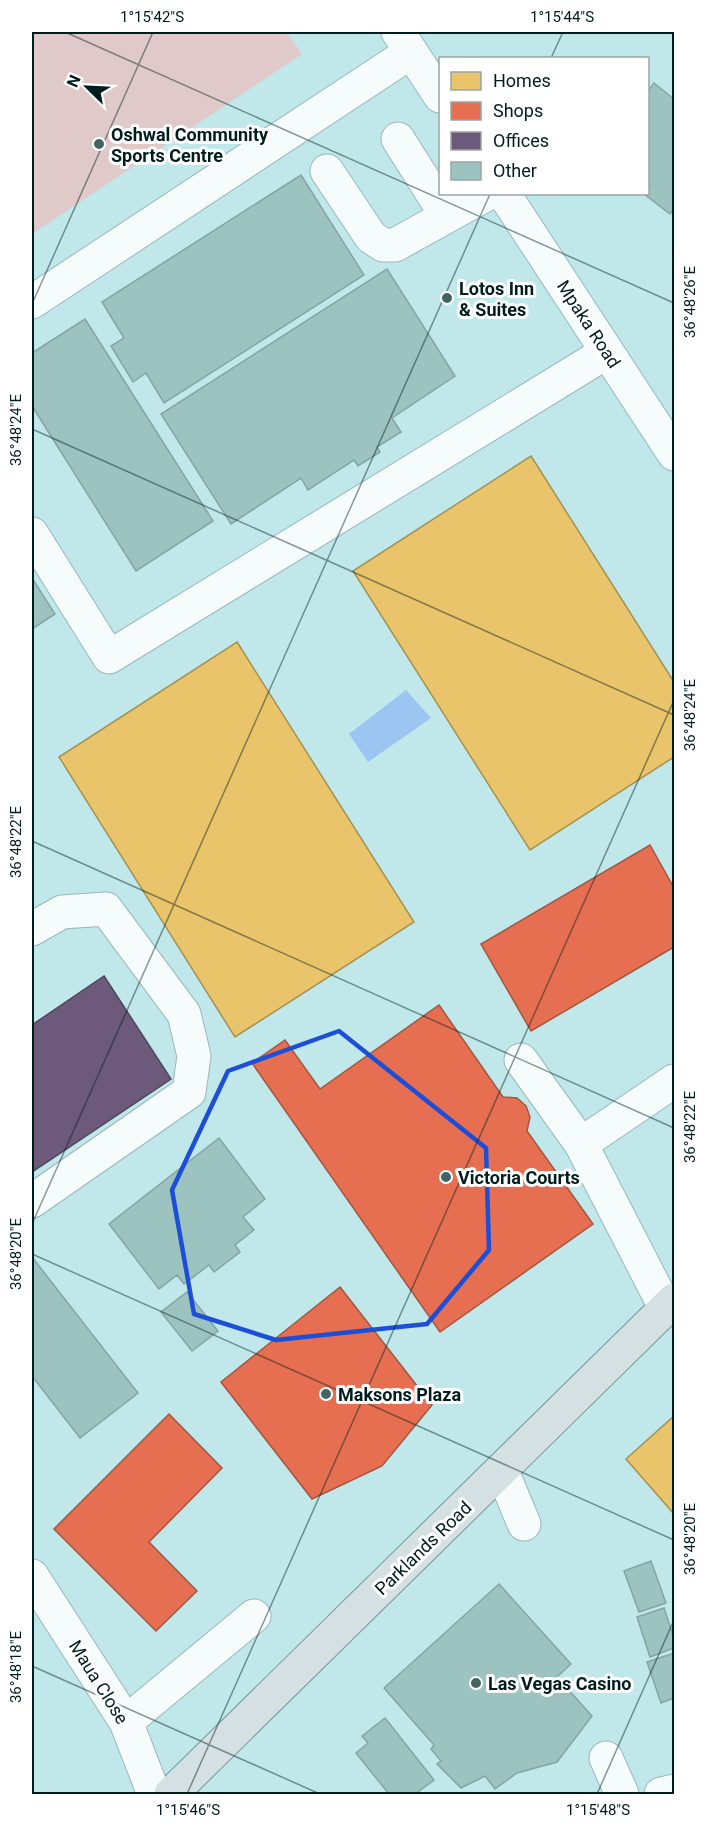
<svg xmlns="http://www.w3.org/2000/svg" width="706" height="1826" viewBox="0 0 706 1826" font-family="Roboto,sans-serif">
	<style>
		.green { fill: #e0c9c9 }
		.water { fill: #9dc5f2 }
		.homes { fill: #e9c46a; stroke: #a39253; stroke-width: 1.5 }
		.shops { fill: #e76f51; stroke: #a25642; stroke-width: 1.5 }
		.offices { fill: #6d597a; stroke: #4c475e; stroke-width: 1.5 }
		.building { fill: #9cc3c0; stroke: #85a4a3; stroke-width: 1.5 }
		.lines { fill: none; stroke-linecap: round; stroke-linejoin: round }
		.minor-casing { stroke: #98b8b9; stroke-width: 35 }
		.major-casing { stroke: #779799; stroke-width: 35 }
		.minor { stroke: #f6fcfc; stroke-width: 33 }
		.major { stroke: #d4e0e1; stroke-width: 33 }
		.marked { fill: none; stroke: #1d4ed8; stroke-width: 4.5; stroke-linejoin: round }
		.ticks { fill: none; stroke: #001d1e; stroke-width: 1.5; stroke-opacity: 0.45 }
		.poi-dot { fill: #436465; stroke: #fff; stroke-width: 2 }
		.labels { text-anchor: middle; dominant-baseline: central; stroke-width: 6; stroke-linejoin: round; paint-order: stroke }
		.poi-label { font-size: 18px; font-weight: bold; fill: #001d1e; stroke: #fff; text-anchor: start }
		.street-label { font-size: 18px; fill: #001d1e; stroke: #fff }
		.neatline { fill: none; stroke: #001d1e; stroke-width: 2 }
		.ticks-label { font-size: 15px; text-anchor: middle; fill: #001d1e }
	</style>
	<rect width="100%" height="100%" fill="#c0e8ea"/>
	<path class="green" d="M32,32H287L302,54L32,234Z"/>
	<path class="water" d="M406,690L431,718L368,762L349,734Z"/>
	<g class="homes">
		<path d="M531,456L674,682V757L530,850L353,571Z"/>
		<path d="M237,642L414,922L235,1037L59,757Z"/>
		<path d="M674,1416V1514L626,1459Z"/>
	</g>
	<g class="shops">
		<path d="M650,845L674,888V947L531,1031L481,944Z"/>
		<path d="M439,1005L503,1097L517,1098L526,1106L530,1117L527,1131L593,1224L440,1332L252,1063L285,1040L320,1089Z"/>
		<path d="M340,1287L432,1405L382,1466L312,1499L221,1382Z"/>
		<path d="M169,1414L222,1468L149,1542L197,1591L156,1631L54,1529Z"/>
	</g>
	<path class="offices" d="M104,976L171,1079L32,1172V1025Z"/>
	<g class="building">
		<path d="M654,83L674,99V208L670,214L644,194H648V189L650,186L648,184V91Z"/>
		<path d="M301,175L364,275L164,403L146,373L133,382L111,346L124,338L102,302Z"/>
		<path d="M387,269L455,376L392,418L401,432L377,447L380,452L358,466L354,460L308,490L301,478L231,524L161,414Z"/>
		<path d="M85,319L213,521L136,571L32,406V353Z"/>
		<path d="M32,578L55,614L32,629Z"/>
		<path d="M219,1138L265,1199L243,1217L254,1230L235,1245L240,1252L214,1272L209,1265L184,1284L177,1275L159,1289L109,1224Z"/>
		<path d="M32,1257L138,1393L80,1438L32,1376Z"/>
		<path d="M187,1292L218,1331L192,1351L161,1312Z"/>
		<path d="M651,1561L666,1603L639,1612L624,1571Z"/>
		<path d="M499,1584L571,1664L557,1677L592,1716L557,1762L517,1773L495,1789L485,1776L461,1788L437,1764L441,1761L431,1749L434,1745L384,1688Z"/>
		<path d="M664,1608L674,1638V1648L650,1657L637,1617Z"/>
		<path d="M674,1653V1698L661,1703L647,1662Z"/>
		<path d="M385,1718L434,1780L415,1794H389L356,1753L368,1743L362,1736Z"/>
	</g>
	<g class="lines">
		<g class="minor-casing">
			<g id="minor">
				<path d="M398,32L440,96"/>
				<path d="M398,139L446,215"/>
				<path d="M327,171L371,237L383,245H395L487,194"/>
				<path d="M504,194L674,454"/>
				<path d="M32,302L411,52"/>
				<path d="M32,534L109,657L607,352"/>
				<path d="M32,929L62,912L106,909L184,1014L194,1056L189,1092L32,1201"/>
				<path d="M521,1060L581,1144L666,1309"/>
				<path d="M581,1144L674,1081"/>
				<path d="M502,1471L524,1524"/>
				<path d="M32,1576L126,1722L154,1794"/>
				<path d="M126,1722L254,1616"/>
				<path d="M606,1758L622,1794"/>
				<path d="M661,1794L674,1791"/>
			</g>
		</g>
		<g class="major-casing">
			<path id="major" d="M171,1794L674,1300"/>
		</g>
		<use href="#minor" class="minor"/>
		<use href="#major" class="major"/>
	</g>
	<path class="marked" d="M339,1031L486,1148L489,1250L427,1324L276,1340L194,1314L172,1190L228,1071Z"/>
	<path class="ticks" d="M65,32L674,303M551,58L563,32M32,304L153,32M32,429L674,715M32,841L674,1128M32,1224L490,194M32,1254L674,1540M32,1666L320,1794M187,1794L674,700M597,1794L674,1620"/>
	<g class="poi-dot">
		<circle cx="99" cy="144" r="6"/>
		<circle cx="447" cy="298" r="6"/>
		<circle cx="446" cy="1177" r="6"/>
		<circle cx="326" cy="1394" r="6"/>
		<circle cx="476" cy="1683" r="6"/>
	</g>
	<g class="labels">
		<g class="poi-label">
			<text x="111" y="134">Oshwal Community<tspan x="111" dy="21">Sports Centre</tspan></text>
			<text x="459" y="288">Lotos Inn<tspan x="459" dy="21">&amp; Suites</tspan></text>
			<text x="458" y="1177">Victoria Courts</text>
			<text x="338" y="1394">Maksons Plaza</text>
			<text x="488" y="1683">Las Vegas Casino</text>
		</g>
		<g class="street-label">
			<text transform="translate(589 324) rotate(57)">Mpaka Road</text>
			<text transform="translate(423 1548) rotate(-44)">Parklands Road</text>
			<text transform="translate(99 1682) rotate(58)">Maua Close</text>
		</g>
	</g>
	<rect width="706" height="1826" fill="none" stroke="#ffffff" stroke-width="66"/>
	<rect x="439" y="57" width="210" height="138" fill="#ffffff" stroke="#99a5a5" stroke-width="1.5"/>
	<rect x="451" y="72" width="30" height="18" fill="#e9c46a" stroke="#99a5a5" stroke-width="1.5"/>
	<text x="493" y="87" font-size="18" fill="#001d1e">Homes</text>
	<rect x="451" y="102" width="30" height="18" fill="#e76f51" stroke="#99a5a5" stroke-width="1.5"/>
	<text x="493" y="117" font-size="18" fill="#001d1e">Shops</text>
	<rect x="451" y="132" width="30" height="18" fill="#6d597a" stroke="#99a5a5" stroke-width="1.5"/>
	<text x="493" y="147" font-size="18" fill="#001d1e">Offices</text>
	<rect x="451" y="162" width="30" height="18" fill="#9cc3c0" stroke="#99a5a5" stroke-width="1.5"/>
	<text x="493" y="177" font-size="18" fill="#001d1e">Other</text>
	<g transform="translate(87 87) rotate(294)" stroke="#ffffff" stroke-width="4.5" paint-order="stroke">
	<path d="M0-4.5L10 22L0 15L-10 22Z" fill="#001d1e"/>
	<text y="-9" font-size="16" font-weight="bold" text-anchor="middle" fill="#001d1e">N</text>
	</g>
	<rect x="33" y="33" width="640" height="1760" class="neatline"/>
	<g class="ticks-label">
		<text x="152" y="22">1°15'42"S</text>
		<text x="562" y="22">1°15'44"S</text>
		<text transform="translate(690 302) rotate(-90)" y="5">36°48'26"E</text>
		<text transform="translate(16 430) rotate(-90)" y="5">36°48'24"E</text>
		<text transform="translate(690 715) rotate(-90)" y="5">36°48'24"E</text>
		<text transform="translate(16 842) rotate(-90)" y="5">36°48'22"E</text>
		<text transform="translate(690 1127) rotate(-90)" y="5">36°48'22"E</text>
		<text transform="translate(16 1254) rotate(-90)" y="5">36°48'20"E</text>
		<text transform="translate(690 1539) rotate(-90)" y="5">36°48'20"E</text>
		<text transform="translate(16 1667) rotate(-90)" y="5">36°48'18"E</text>
		<text x="188" y="1815">1°15'46"S</text>
		<text x="598" y="1815">1°15'48"S</text>
	</g>
</svg>
